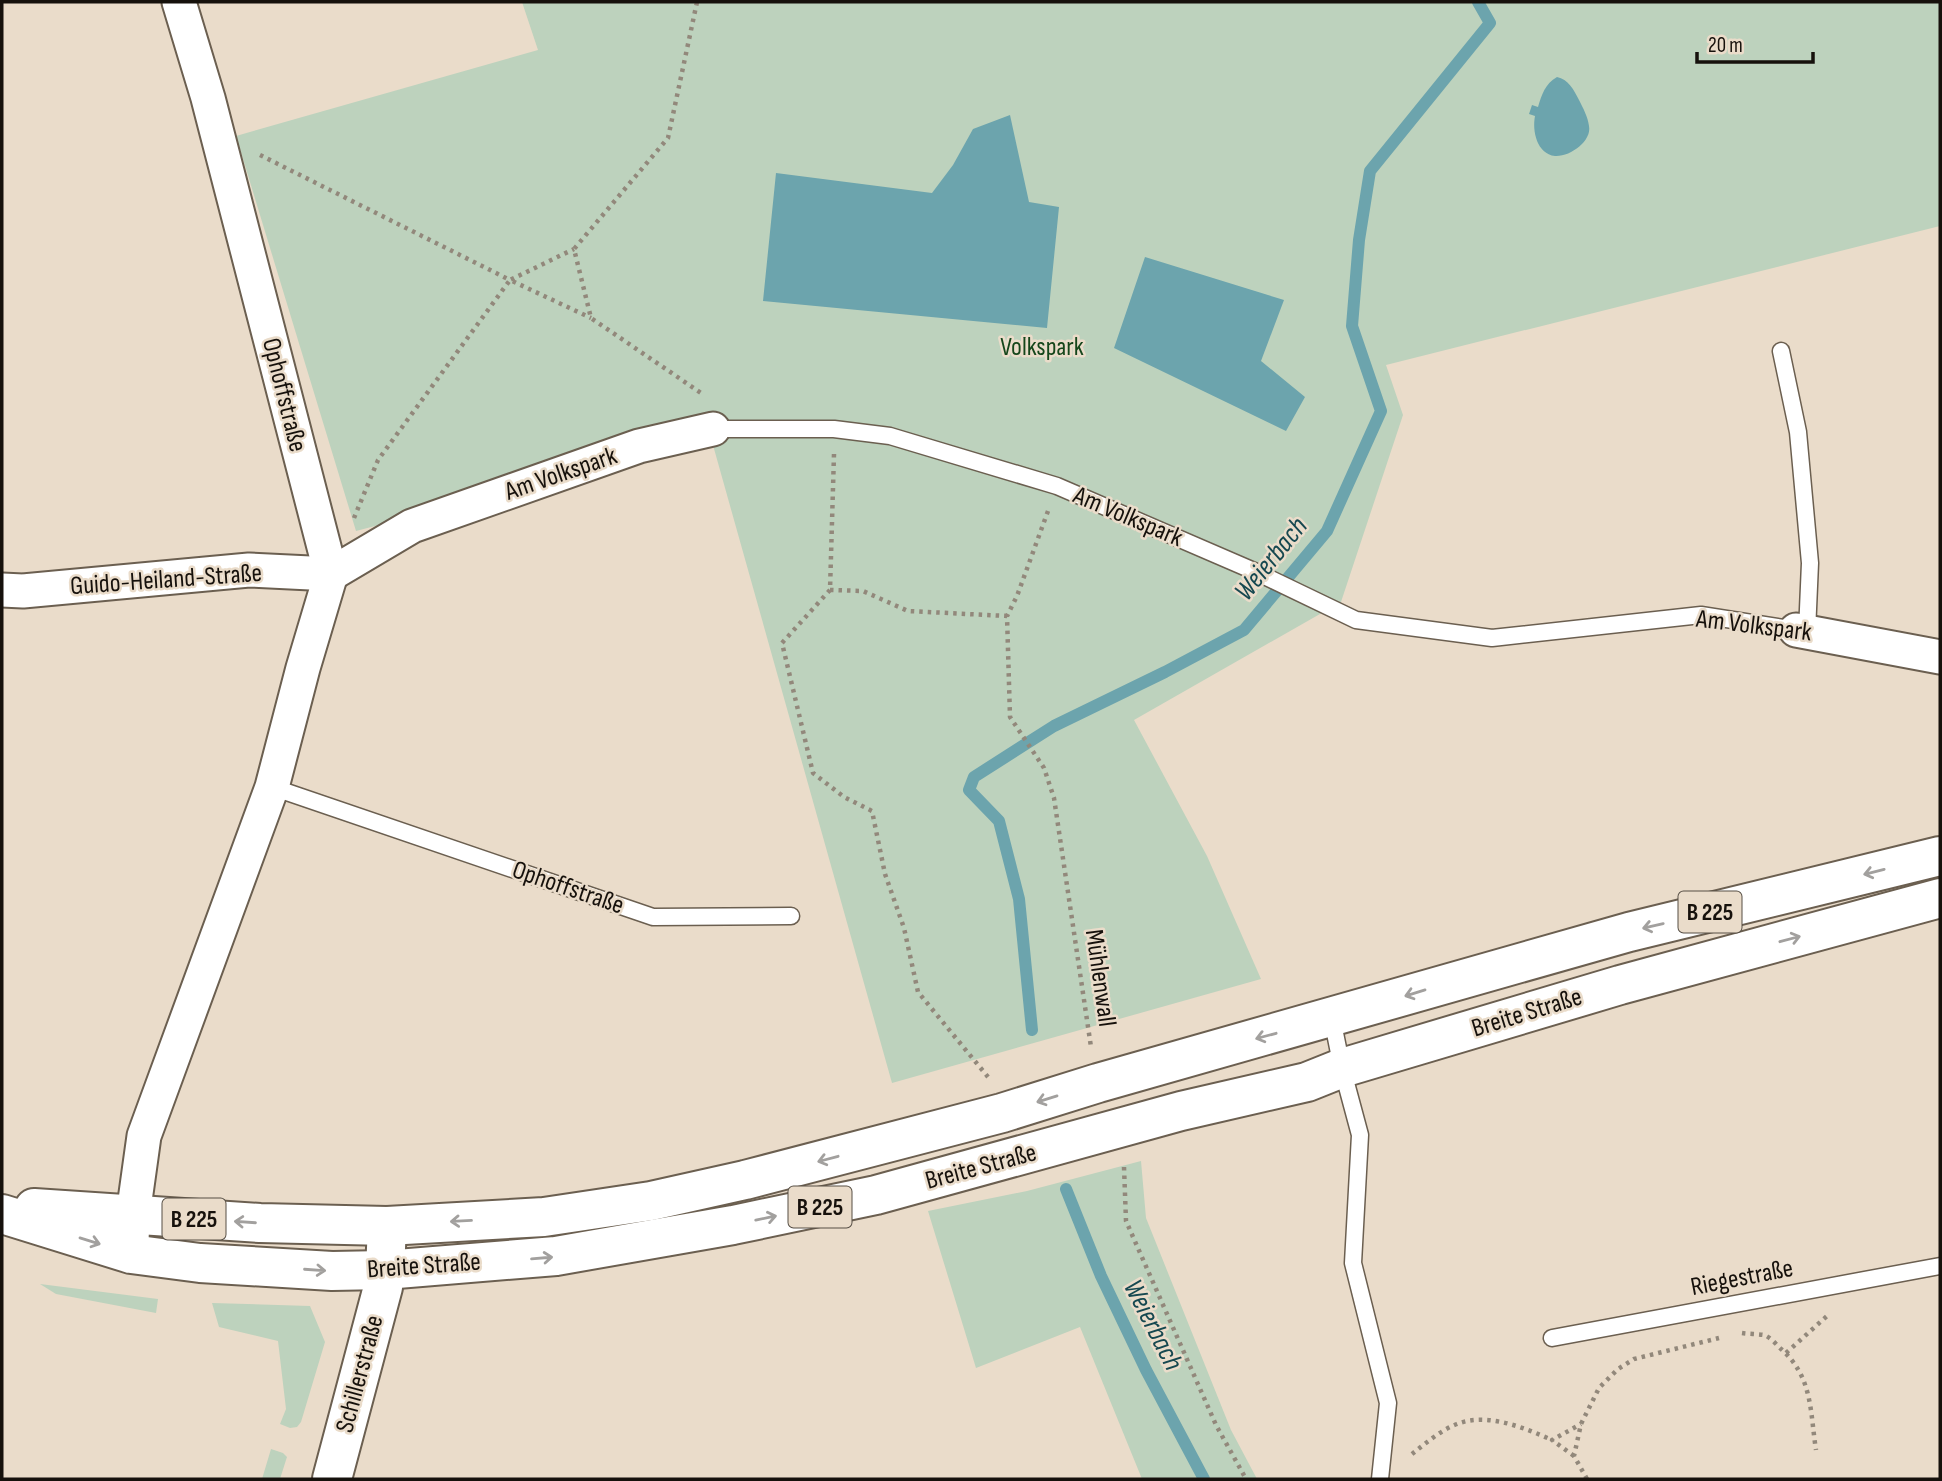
<svg xmlns="http://www.w3.org/2000/svg" width="1942" height="1481" viewBox="0 0 1942 1481" font-family="'Sofia Sans Condensed',sans-serif">
	<style>
		.green { fill: #bdd2bd }
		.water { fill: #6ca4ad }
		.lines { fill: none; stroke-linecap: round; stroke-linejoin: round }
		.stream { stroke: #6ca4ad; stroke-width: 12 }
		.service-casing { stroke: #6b5f50; stroke-width: 19 }
		.minor-casing { stroke: #6b5f50; stroke-width: 37 }
		.tertiary-casing { stroke: #6b5f50; stroke-width: 42 }
		.primary-casing { stroke: #6b5f50; stroke-width: 42 }
		.path { stroke: #92887b; stroke-width: 4.5; stroke-dasharray: 3.5 5; stroke-linecap: butt }
		.service { stroke: #fff; stroke-width: 16 }
		.minor { stroke: #fff; stroke-width: 33 }
		.tertiary { stroke: #fff; stroke-width: 38 }
		.primary { stroke: #fff; stroke-width: 38 }
		.oneway { stroke: #a2a09e }
		.labels { text-anchor: middle; dominant-baseline: central; stroke-width: 5; stroke-linejoin: round; paint-order: stroke }
		.shield { fill: #eadcca; stroke: #564e45; stroke-width: 2 }
		.shield-label { font-size: 24px; font-weight: bold; fill: #16110c }
		.park-label { font-size: 26px; fill: #15461b; stroke: #eadcca }
		.street-label { font-size: 26px; fill: #16110c; stroke: #eadcca }
		.water-label { font-size: 28px; font-style: italic; fill: #164850; stroke: #eadcca }
	</style>
	<rect width="100%" height="100%" fill="#eadcca"/>
	<g class="green">
		<path d="M522,2H1940V226L1386,365L1403,415L1341,602L1134,720L1207,856L1261,979L892,1083L711,438L356,531L236,136L538,50Z"/>
		<path d="M1141,1161L1146,1218L1231,1430L1257,1479H1142L1080,1327L976,1368L928,1211L1027,1191Z"/>
		<path d="M40,1284L158,1299L156,1313L56,1294Z"/>
		<path d="M212,1303L310,1306L325,1342L301,1422L297,1427L290,1428L280,1424L286,1409L278,1341L219,1327Z"/>
		<path d="M271,1449L283,1453L287,1457L286,1460L280,1479H262Z"/>
	</g>
	<g class="water">
		<path d="M1557,77C1568,79 1574,90 1579,100C1583,108 1588,117 1589,126C1592,141 1570,157 1555,156C1537,154 1532,131 1535,116L1529,114L1532,105L1538,107C1542,94 1545,84 1557,77Z"/>
		<path d="M1010,115L1029,202L1059,207L1047,328L763,301L776,173L932,193L953,165L973,129Z"/>
		<path d="M1145,257L1284,300L1261,361L1305,397L1286,431L1114,348Z"/>
	</g>
	<g class="lines">
		<g class="stream">
			<path d="M1032,1030L1019,899L999,821L969,790L974,777L1054,726L1165,672L1244,630L1327,531L1381,411L1352,326L1359,240L1370,171L1490,23L1478,2"/>
			<path d="M1066,1189L1101,1276L1146,1370L1204,1479"/>
		</g>
		<g class="service-casing">
			<g id="service">
				<path d="M1781,351L1798,432L1810,563L1807,632"/>
				<path d="M713,429H834L890,436L1057,486L1254,571L1356,620L1492,638L1701,615L1796,630"/>
				<path d="M272,787L653,917L791,916"/>
				<path d="M1332,1018L1342,1068L1360,1135L1353,1263L1388,1403L1380,1479"/>
				<path d="M1552,1338L1940,1266"/>
			</g>
		</g>
		<g class="minor-casing">
			<g id="minor">
				<path d="M2,590L23,591L249,570L331,574L412,526L639,446L713,429"/>
				<path d="M1796,630L1940,657"/>
				<path d="M132,1241L133,1215L144,1136L272,787L303,668L331,574L208,98L179,2"/>
			</g>
		</g>
		<g class="tertiary-casing">
			<path id="tertiary" d="M332,1479L383,1287L385,1270L387,1226"/>
		</g>
		<g class="primary-casing">
			<g id="primary">
				<path d="M34,1208L260,1223L387,1226L544,1217L651,1201L745,1180L1002,1113L1098,1083L1629,932L1940,856"/>
				<path d="M2,1214L131,1254L200,1263L332,1271L385,1270L556,1256L733,1225L876,1195L1181,1111L1307,1082L1342,1068L1620,985L1940,898"/>
			</g>
		</g>
		<g class="path">
			<path d="M697,2L668,138L574,249L591,318L701,393"/>
			<path d="M260,155L510,280L574,249"/>
			<path d="M834,454L830,590L782,643L813,773L844,797L872,811L885,874L904,928L918,992L988,1077"/>
			<path d="M1048,511L1017,596L1007,616L1010,717L1044,768L1054,798L1091,1047"/>
			<path d="M354,518L378,460L510,280L591,318"/>
			<path d="M830,590L863,591L908,611L1007,616"/>
			<path d="M1124,1167L1126,1221L1216,1425L1246,1479"/>
			<path d="M1742,1333C1749,1334 1757,1334 1764,1335C1770,1337 1776,1344 1781,1349C1813,1377 1810,1412 1816,1450"/>
			<path d="M1786,1353L1827,1316"/>
			<path d="M1412,1454C1426,1443 1441,1430 1457,1424C1487,1412 1525,1428 1552,1440"/>
			<path d="M1574,1456L1552,1440L1581,1424"/>
			<path d="M1587,1479L1574,1456L1581,1424L1599,1388L1618,1369L1634,1359L1719,1338"/>
		</g>
		<use href="#service" class="service"/>
		<use href="#minor" class="minor"/>
		<use href="#tertiary" class="tertiary"/>
		<use href="#primary" class="primary"/>
	</g>
	<defs><path id="oneway-shaft" d="M-6 0H5M1.5-3L5.5 0L1.5 3" fill="none" stroke-width="1.6" stroke-linecap="round" stroke-linejoin="round" transform="scale(1.75)"/></defs>
	<g class="oneway">
		<use href="#oneway-shaft" transform="translate(1874 872) rotate(166)"/>
		<use href="#oneway-shaft" transform="translate(1653 926) rotate(167)"/>
		<use href="#oneway-shaft" transform="translate(1790 939) rotate(-15)"/>
		<use href="#oneway-shaft" transform="translate(1415 993) rotate(163)"/>
		<use href="#oneway-shaft" transform="translate(1266 1036) rotate(165)"/>
		<use href="#oneway-shaft" transform="translate(1047 1099) rotate(163)"/>
		<use href="#oneway-shaft" transform="translate(828 1159) rotate(165)"/>
		<use href="#oneway-shaft" transform="translate(766 1218) rotate(-12)"/>
		<use href="#oneway-shaft" transform="translate(461 1221) rotate(177)"/>
		<use href="#oneway-shaft" transform="translate(245 1222) rotate(-176)"/>
		<use href="#oneway-shaft" transform="translate(90 1241) rotate(17)"/>
		<use href="#oneway-shaft" transform="translate(542 1258) rotate(-5)"/>
		<use href="#oneway-shaft" transform="translate(315 1270) rotate(4)"/>
	</g>
	<g class="labels">
		<g class="shield">
			<rect x="1678.5" y="891.5" width="63" height="41" rx="5"/>
			<rect x="788.5" y="1186.5" width="63" height="41" rx="5"/>
			<rect x="162.5" y="1198.5" width="63" height="41" rx="5"/>
		</g>
		<g class="shield-label">
			<text x="1710" y="912">B 225</text>
			<text x="820" y="1207">B 225</text>
			<text x="194" y="1219">B 225</text>
		</g>
		<g class="park-label">
			<text x="1042" y="347">Volkspark</text>
		</g>
		<g class="street-label">
			<text transform="translate(284 395) rotate(76)">Ophoffstraße</text>
			<text transform="translate(561 474) rotate(-19)">Am Volkspark</text>
			<text transform="translate(1128 517) rotate(23)">Am Volkspark</text>
			<text transform="translate(166 580) rotate(-4)">Guido-Heiland-Straße</text>
			<text transform="translate(1754 626) rotate(7)">Am Volkspark</text>
			<text transform="translate(568 888) rotate(19)">Ophoffstraße</text>
			<text transform="translate(1100 978) rotate(82)">Mühlenwall</text>
			<text transform="translate(1527 1013) rotate(-17)">Breite Straße</text>
			<text transform="translate(981 1167) rotate(-15)">Breite Straße</text>
			<text transform="translate(424 1266) rotate(-4)">Breite Straße</text>
			<text transform="translate(1742 1278) rotate(-11)">Riegestraße</text>
			<text transform="translate(360 1374) rotate(-75)">Schillerstraße</text>
		</g>
		<g class="water-label">
			<text transform="translate(1271 559) rotate(-51)">Weierbach</text>
			<text transform="translate(1153 1325) rotate(63)">Weierbach</text>
		</g>
	</g>
	<rect width="1942" height="1481" fill="none" stroke="#16110c" stroke-width="7"/>
	<path d="M1697 52v10h116v-10" fill="none" stroke="#16110c" stroke-width="3.5"/>
	<text x="1708" y="52" font-size="21" fill="#16110c" stroke="#eadcca" stroke-width="5" paint-order="stroke">20 m</text>
</svg>
